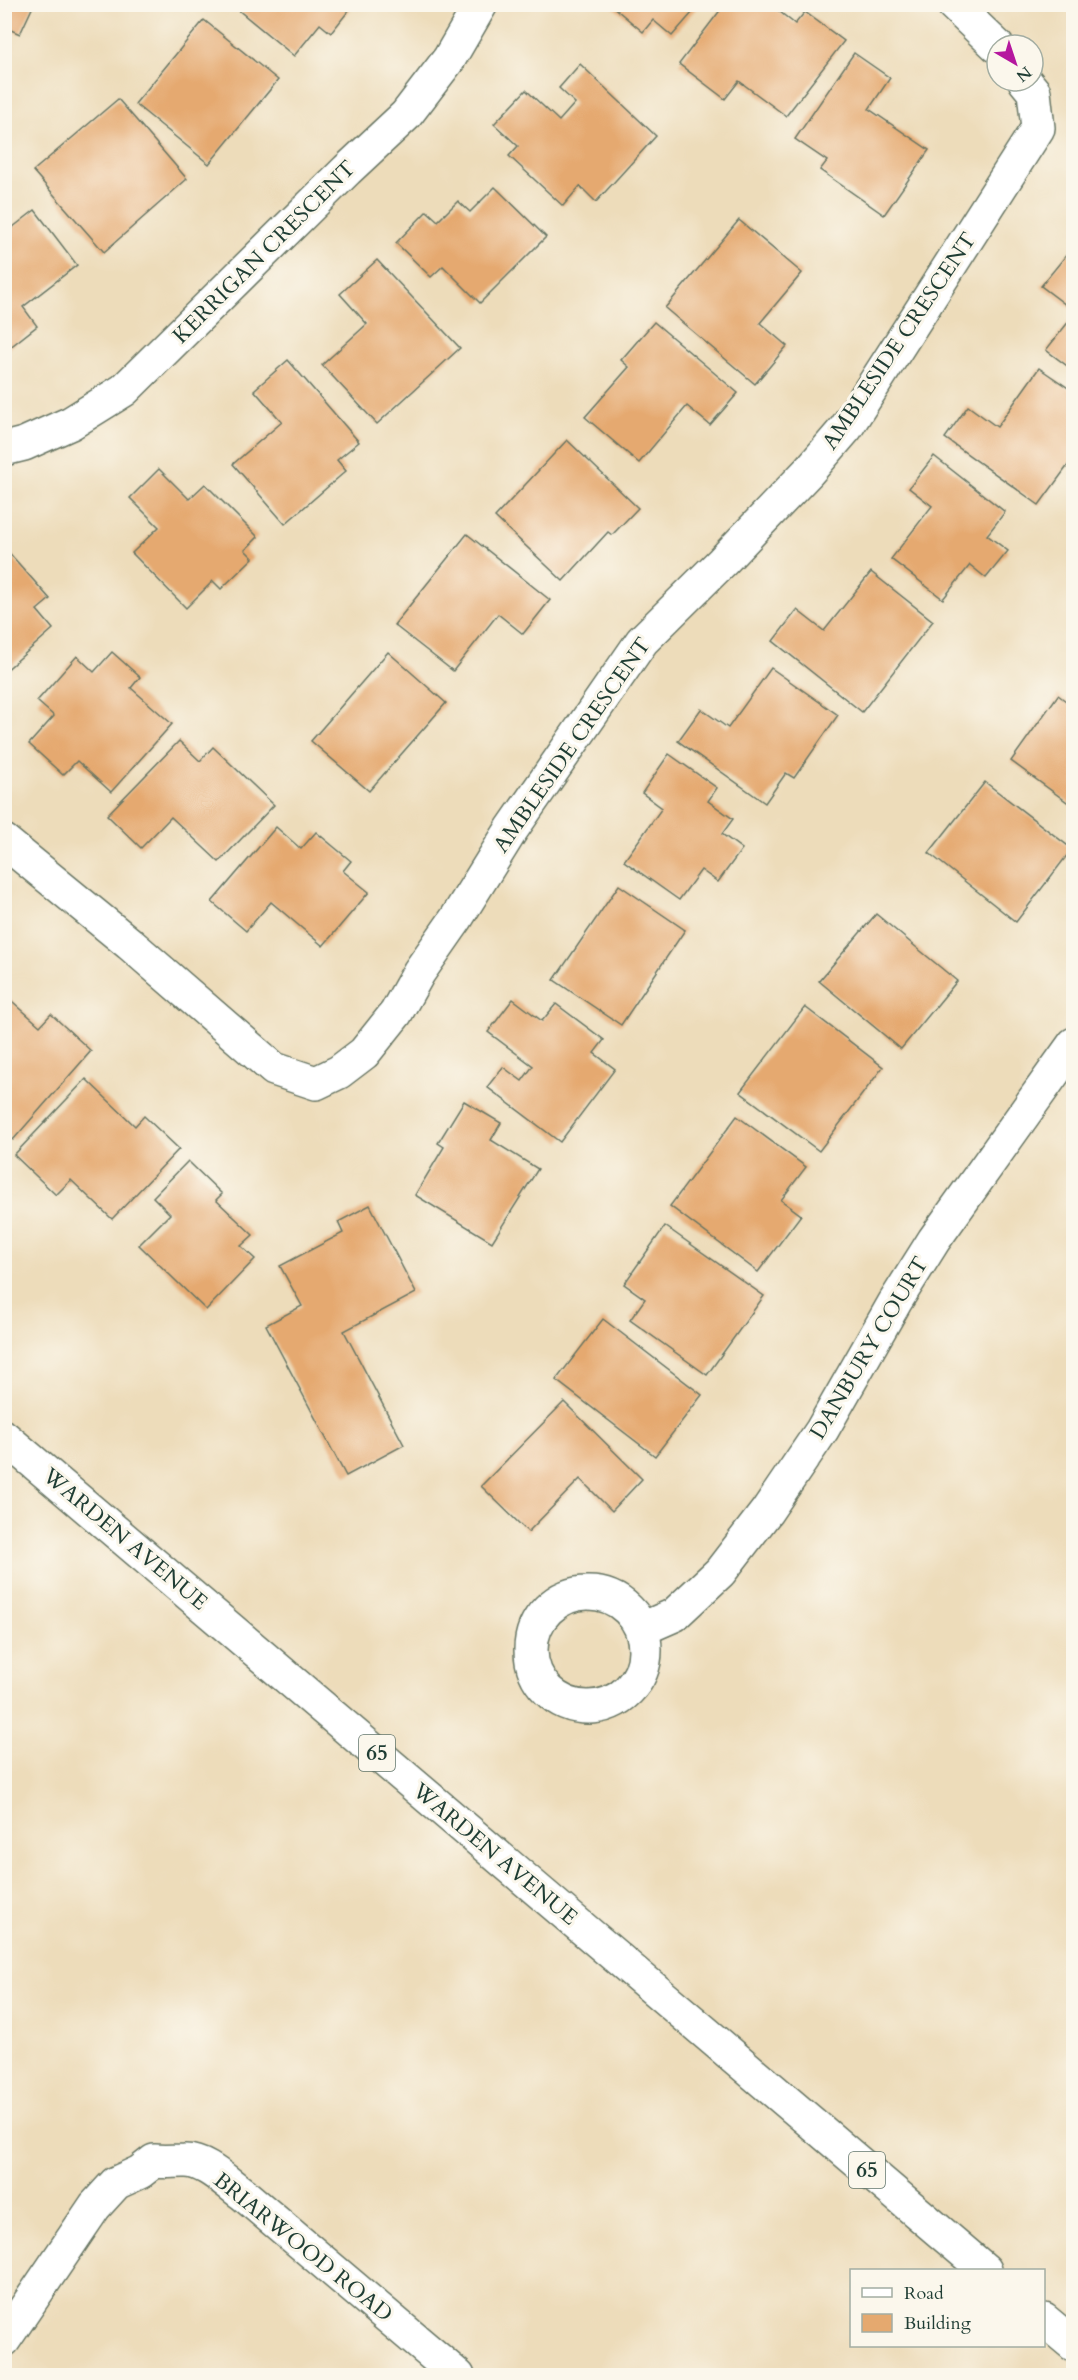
<svg xmlns="http://www.w3.org/2000/svg" width="1078" height="2380" viewBox="0 0 1078 2380" font-family="Cardo,serif">
	<style>
		.building { fill: #e5a96f }
		.lines { fill: none; stroke-linecap: round; stroke-linejoin: round }
		.street-casing { stroke: #677563; stroke-width: 36 }
		.primary-casing { stroke: #677563; stroke-width: 36 }
		.street { stroke: #fff; stroke-width: 33 }
		.primary { stroke: #fff; stroke-width: 33 }
		.labels { text-anchor: middle; dominant-baseline: central; stroke-width: 6; stroke-linejoin: round; paint-order: stroke }
		.shield { fill: #fbf7ec; stroke: #61756b; stroke-width: 1.5 }
		.shield-label { font-size: 21px; font-weight: bold; fill: #1f3d34 }
		.street-label { font-size: 22px; fill: #1f3d34; stroke: #fbf7ec }
	</style>
	<rect width="100%" height="100%" fill="#fbf7ec"/>
	<filter id="ink" filterUnits="userSpaceOnUse"><feTurbulence type="fractalNoise" baseFrequency=".0167" numOctaves="2"/><feDisplacementMap in="SourceGraphic" scale="12" xChannelSelector="R" yChannelSelector="G"/><feConvolveMatrix kernelMatrix="1 2 1 2 8 2 1 2 1" color-interpolation-filters="sRGB"/></filter>
	<filter id="wash" filterUnits="userSpaceOnUse"><feTurbulence type="fractalNoise" baseFrequency=".008" numOctaves="4" result="noise"/><feDisplacementMap in="SourceGraphic" scale="24" xChannelSelector="R" yChannelSelector="G"/><feGaussianBlur stdDeviation="1.35" result="paint"/><feColorMatrix in="noise" values="0 0 0 0 0 0 0 0 0 0 0 0 0 0 0 0 0 1.4 0 .05"/><feComposite in="paint" operator="in"/></filter>
	<g filter="url(#wash)">
		<rect width="100%" height="100%" fill="#eddcba"/>
		<g id="blocks">
			<g class="building">
				<path d="M4,4H34L20,34L4,27Z"/>
				<path d="M231,4H354L331,33L320,24L294,56Z"/>
				<path d="M725,4H770L795,24L805,12L844,41L786,116L739,81L725,99L679,64Z"/>
				<path d="M611,5H699L672,36L653,20L643,32Z"/>
				<path d="M204,20L278,80L209,164L135,104Z"/>
				<path d="M854,53L890,78L869,109L929,150L884,215L820,170L827,161L795,139Z"/>
				<path d="M580,64L656,136L596,202L580,186L563,206L509,156L518,146L494,124L526,90L559,121L575,103L559,88Z"/>
				<path d="M118,99L187,179L104,252L33,171Z"/>
				<path d="M495,187L546,237L480,303L443,266L431,277L396,243L427,211L438,221L458,201L470,212Z"/>
				<path d="M35,210L77,265L23,307L37,326L4,352V234Z"/>
				<path d="M739,220L802,273L760,323L787,346L755,384L665,308Z"/>
				<path d="M1068,253L1074,258V311L1041,286Z"/>
				<path d="M377,260L460,348L377,424L322,365L367,324L340,294Z"/>
				<path d="M1074,315V371L1046,350Z"/>
				<path d="M654,322L738,393L710,425L687,406L639,463L585,417L629,367L621,360Z"/>
				<path d="M288,360L359,442L337,460L346,471L285,524L233,464L282,422L254,390Z"/>
				<path d="M1039,368L1074,392V457L1039,505L945,438L968,406L997,427Z"/>
				<path d="M567,440L638,508L612,535L608,532L563,581L495,517Z"/>
				<path d="M934,456L1005,512L987,535L1008,551L986,578L970,565L943,599L891,559L932,506L909,488Z"/>
				<path d="M159,469L189,499L205,484L258,537L245,550L253,558L221,589L213,581L186,608L132,553L159,527L130,498Z"/>
				<path d="M467,534L550,600L523,634L498,614L453,671L394,625Z"/>
				<path d="M4,547L50,599L37,610L53,629L4,672Z"/>
				<path d="M871,572L933,621L862,712L773,641L797,610L824,631Z"/>
				<path d="M112,652L140,677L131,688L172,724L111,792L77,761L63,775L29,744L54,716L37,701L77,656L94,672Z"/>
				<path d="M388,652L446,703L369,791L311,741Z"/>
				<path d="M771,668L838,715L794,778L786,773L765,803L678,741L701,709L728,728Z"/>
				<path d="M1058,695L1074,707V807L1011,761Z"/>
				<path d="M179,741L200,761L213,747L274,805L219,862L171,817L141,848L107,815Z"/>
				<path d="M669,754L717,788L708,801L733,819L722,834L742,849L718,882L701,870L679,900L624,861L662,808L642,793Z"/>
				<path d="M985,782L1072,849L1016,922L929,853Z"/>
				<path d="M276,827L301,849L316,832L351,861L343,871L369,892L323,946L271,902L246,931L212,902Z"/>
				<path d="M619,885L685,930L621,1025L554,980Z"/>
				<path d="M876,914L957,981L901,1049L819,981Z"/>
				<path d="M4,994L40,1026L51,1014L91,1051L13,1140L4,1132Z"/>
				<path d="M513,999L542,1021L556,1004L604,1040L594,1053L615,1069L560,1142L487,1087L503,1067L522,1081L533,1066L488,1032Z"/>
				<path d="M805,1007L883,1067L819,1151L740,1092Z"/>
				<path d="M86,1079L135,1126L144,1116L179,1149L112,1219L71,1180L56,1195L14,1155Z"/>
				<path d="M464,1101L501,1123L491,1140L538,1169L492,1242L415,1195L444,1147L438,1143Z"/>
				<path d="M737,1116L806,1167L781,1200L801,1215L758,1272L670,1206Z"/>
				<path d="M188,1161L222,1194L216,1200L253,1235L241,1246L255,1259L206,1310L139,1245L170,1214L153,1197Z"/>
				<path d="M370,1205L416,1293L344,1331L404,1445L346,1476L266,1325L302,1306L280,1266L343,1233L338,1222Z"/>
				<path d="M665,1226L764,1296L707,1375L630,1320L645,1299L624,1284Z"/>
				<path d="M603,1319L702,1395L655,1456L556,1380Z"/>
				<path d="M564,1402L642,1479L612,1511L580,1479L528,1532L481,1486Z"/>
			</g>
		</g>
	</g>
	<g filter="url(#ink)">
		<use href="#blocks" fill-opacity="0" stroke="#677563" stroke-width="1.5"/>
		<g class="lines">
			<g class="street-casing">
				<g id="street">
					<path d="M953,4L997,46"/>
					<path d="M4,449L24,444L71,423L124,390L347,170L406,115L449,59L481,4"/>
					<path d="M4,841L130,944L274,1069L316,1083L339,1072L364,1053L396,1013L419,972L456,919L512,829L642,641L722,562L809,471L846,428L1038,128L1034,92L1025,81"/>
					<circle cx="588" cy="1650" r="57"/>
					<path d="M642,1629L674,1615L720,1572L767,1511L822,1430L895,1302L934,1240L1074,1044"/>
					<path d="M4,2340L95,2206L116,2183L140,2172L154,2161C165,2162 173,2161 184,2161C205,2160 227,2183 243,2194L458,2376"/>
				</g>
			</g>
			<g class="primary-casing">
				<g id="primary">
					<path d="M4,1437L985,2270"/>
					<path d="M1044,2320L1074,2345"/>
				</g>
			</g>
			<use href="#street" class="street"/>
			<use href="#primary" class="primary"/>
		</g>
	</g>
	<g class="labels">
		<g class="shield">
			<rect x="359" y="1735" width="36" height="36" rx="4.5"/>
			<rect x="849" y="2152" width="36" height="36" rx="4.5"/>
		</g>
		<g class="shield-label">
			<text x="377" y="1753">65</text>
			<text x="867" y="2170">65</text>
		</g>
		<g class="street-label">
			<text transform="translate(264 252) rotate(-45)">KERRIGAN CRESCENT</text>
			<text transform="translate(899 341) rotate(-56)">AMBLESIDE CRESCENT</text>
			<text transform="translate(572 745) rotate(-55)">AMBLESIDE CRESCENT</text>
			<text transform="translate(869 1348) rotate(-59)">DANBURY COURT</text>
			<text transform="translate(125 1539) rotate(40)">WARDEN AVENUE</text>
			<text transform="translate(495 1854) rotate(40)">WARDEN AVENUE</text>
			<text transform="translate(303 2247) rotate(39)">BRIARWOOD ROAD</text>
		</g>
	</g>
	<rect width="1078" height="2380" fill="none" stroke="#fbf7ec" stroke-width="24"/>
	<rect x="850" y="2269" width="195" height="78" fill="#fbf7ec" stroke="#a3ada2" stroke-width="1.5"/>
	<rect x="862" y="2288" width="30" height="9" fill="#ffffff" stroke="#a3ada2" stroke-width="1.5"/>
	<text x="904" y="2299" font-size="18" fill="#1f3d34">Road</text>
	<rect x="862" y="2314" width="30" height="18" fill="#e5a96f" stroke="#a3ada2" stroke-width="1.5"/>
	<text x="904" y="2329" font-size="18" fill="#1f3d34">Building</text>
	<g transform="translate(1015 63) rotate(141)"><circle r="28" fill="#fbf7ec" stroke="#a3ada2" stroke-width="1.5"/>
	<path d="M0-4.5L10 22L0 15L-10 22Z" fill="#b5179e"/>
	<text y="-9" font-size="16" font-weight="bold" text-anchor="middle" fill="#1f3d34">N</text>
	</g>
</svg>
